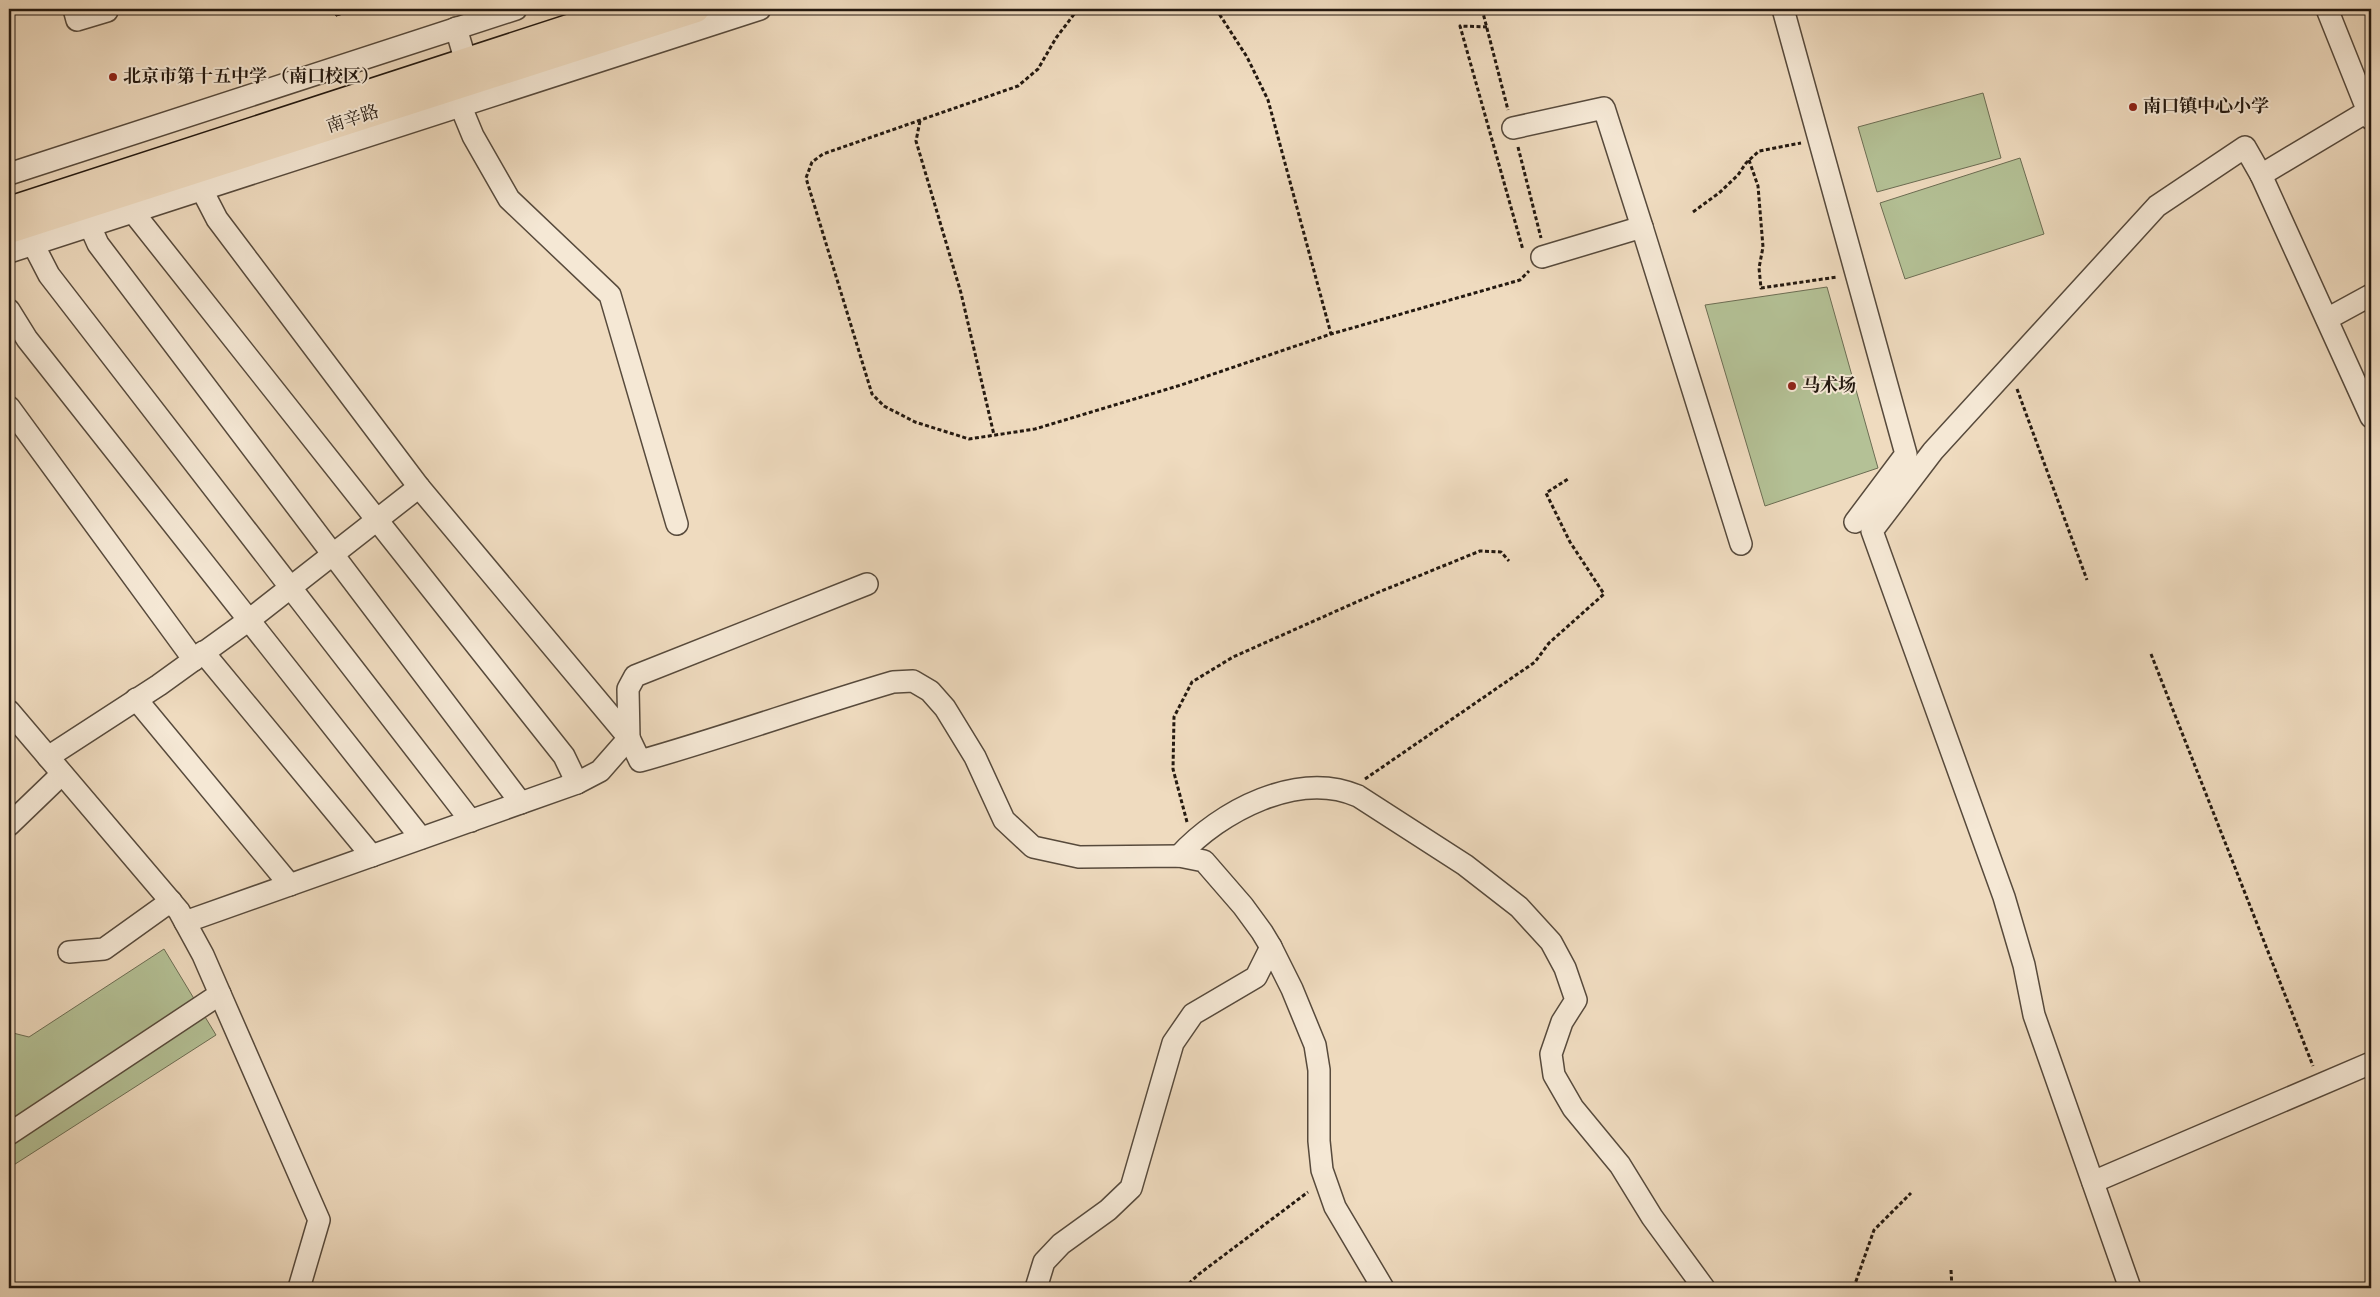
<svg xmlns="http://www.w3.org/2000/svg" width="2380" height="1297" viewBox="0 0 2380 1297" font-family="'IM FELL English','Noto Serif SC',serif">
	<style>
		.green { fill: #b4c196; stroke: #6c6d53 }
		.lines { fill: none; stroke-linecap: round; stroke-linejoin: round }
		.minor-casing { stroke: #574a3c; stroke-width: 24 }
		.major-casing { stroke: #241910; stroke-width: 29 }
		.path { stroke: #241910; stroke-width: 3; stroke-dasharray: 4 2.5; stroke-linecap: butt }
		.minor { stroke: #f5e8d5; stroke-width: 21 }
		.major { stroke: #efdbbf; stroke-width: 26 }
		.wall { fill: #c89a86; stroke: #241910 }
		.shaded-wall { fill: #a37d6d; stroke: #241910 }
		.poi-dot { fill: #8f2418; stroke: #f5e8d5; stroke-width: 2 }
		.labels { text-anchor: middle; dominant-baseline: central; stroke-width: 4; stroke-linejoin: round; paint-order: stroke }
		.poi-label { font-size: 18px; font-weight: bold; fill: #241910; stroke: #f5e8d5; text-anchor: start }
		.street-label { font-size: 18px; fill: #241910; stroke: #f5e8d5 }
	</style>
	<rect width="100%" height="100%" fill="#efdbbf"/>
	<filter id="stains"><feTurbulence type="fractalNoise" baseFrequency=".004" numOctaves="4"/><feColorMatrix values="0 0 0 0 .2 0 0 0 0 .09 0 0 0 0 .02 0 0 0 .5 -.17"/></filter>
	<radialGradient id="worn" r=".72"><stop offset=".6" stop-color="#630" stop-opacity="0"/><stop offset="1" stop-color="#630" stop-opacity=".3"/></radialGradient>
	<g class="green">
		<path d="M1983,93L2001,158L1877,192L1858,127Z"/>
		<path d="M2020,158L2044,234L1905,279L1880,203Z"/>
		<path d="M1827,287L1878,468L1765,506L1705,305Z"/>
		<path d="M164,949L216,1035L9,1168V1032L29,1037Z"/>
	</g>
	<g class="lines">
		<g class="minor-casing">
			<g id="minor">
				<path d="M74,9L77,20L107,11L106,9"/>
				<path d="M1783,9L1906,454L1855,522"/>
				<path d="M2327,9L2371,119"/>
				<path d="M456,28L466,62"/>
				<path d="M461,107L473,136L509,199L610,295L677,524"/>
				<path d="M1513,128L1604,108L1642,227"/>
				<path d="M9,174L516,9"/>
				<path d="M2261,175L2371,417"/>
				<path d="M202,190L217,219L419,487L629,738L640,761C725,737 808,707 893,682L913,681L930,691L945,708L975,757L1004,820L1033,847L1079,857L1179,856L1204,861L1243,906L1262,932L1271,947L1292,989L1315,1045L1319,1070V1141L1322,1170L1335,1207L1383,1288"/>
				<path d="M133,212L564,756L577,783"/>
				<path d="M90,226L98,244L521,803"/>
				<path d="M33,244L49,275L471,821"/>
				<path d="M9,252L760,9"/>
				<path d="M1542,257L1642,227L1741,544"/>
				<path d="M9,310L27,339L421,838"/>
				<path d="M2327,319L2371,295"/>
				<path d="M9,407L194,660"/>
				<path d="M203,652L372,856"/>
				<path d="M136,699L290,885"/>
				<path d="M9,711L179,911L203,955L220,994L9,1134"/>
				<path d="M48,757L159,685L249,620L419,487"/>
				<path d="M9,825L62,774"/>
				<path d="M1179,856C1220,811 1298,770 1358,796L1465,865L1519,907L1551,942L1565,968L1576,1000L1562,1022L1551,1054L1554,1075L1573,1108L1620,1165L1652,1217L1704,1288"/>
				<path d="M185,922L577,783L600,771L629,738L628,689L635,676L867,584"/>
				<path d="M69,952L104,949L171,901"/>
				<path d="M220,994L319,1220L299,1288"/>
				<path d="M2093,1182L2371,1063"/>
				<path d="M1036,1288L1044,1262L1061,1244L1108,1210L1131,1188L1173,1043L1193,1014L1256,977L1271,947"/>
				<path d="M2130,1288L2034,1015L2024,965L2004,897L1872,531L1933,451L2157,206L2245,147L2261,175L2368,111"/>
			</g>
		</g>
		<g class="major-casing">
			<g id="major">
				<path d="M9,210L627,9"/>
				<path d="M9,230L696,9"/>
			</g>
		</g>
		<g class="path">
			<path d="M1078,9L1056,38L1038,69L1018,86L823,154L812,162L806,178L872,394L884,406L915,422L969,439L1035,429L1181,385L1331,334L1520,280L1529,271"/>
			<path d="M1216,9L1247,57L1268,100L1331,334"/>
			<path d="M1482,9L1508,110"/>
			<path d="M1487,27L1460,26L1523,250"/>
			<path d="M920,121L916,141L961,293L994,435"/>
			<path d="M1518,147L1541,238"/>
			<path d="M1749,160L1758,186L1763,247L1759,268L1761,288L1837,277"/>
			<path d="M1693,212L1719,193L1738,175L1746,163L1759,151L1801,143"/>
			<path d="M2017,389L2087,580"/>
			<path d="M2151,654L2313,1066"/>
			<path d="M1365,779L1535,662L1549,643L1604,594L1570,542L1546,493L1568,479"/>
			<path d="M1187,822L1173,769L1174,717L1192,682L1233,657L1379,592L1480,551L1501,552L1509,561"/>
			<path d="M1951,1270L1952,1288"/>
			<path d="M1184,1288L1199,1274L1308,1192"/>
			<path d="M1856,1288L1855,1284L1874,1230L1911,1193"/>
		</g>
		<use href="#minor" class="minor"/>
		<use href="#major" class="major"/>
	</g>
	<path class="wall" d="M333,9H360L336,16Z"/>
	<path class="shaded-wall" d="M336,9H360L336,16Z"/>
	<g class="poi-dot">
		<circle cx="113" cy="77" r="5"/>
		<circle cx="2133" cy="107" r="5"/>
		<circle cx="1792" cy="386" r="5"/>
	</g>
	<g class="labels">
		<g class="poi-label">
			<text x="123" y="77">北京市第十五中学 （南口校区）</text>
			<text x="2143" y="107">南口镇中心小学</text>
			<text x="1802" y="386">马术场</text>
		</g>
		<g class="street-label">
			<text transform="translate(353 120) rotate(-18)">南辛路</text>
		</g>
	</g>
	<rect width="2380" height="1297" fill="none" stroke="#efdbbf" stroke-width="30"/>
	<rect x="10" y="10" width="2360" height="1277" fill="none" stroke="#241910" stroke-width="2.5"/>
	<rect x="15" y="15" width="2350" height="1267" fill="none" stroke="#241910"/>
	<rect width="100%" height="100%" filter="url(#stains)"/>
	<rect width="100%" height="100%" fill="url(#worn)"/>
</svg>
